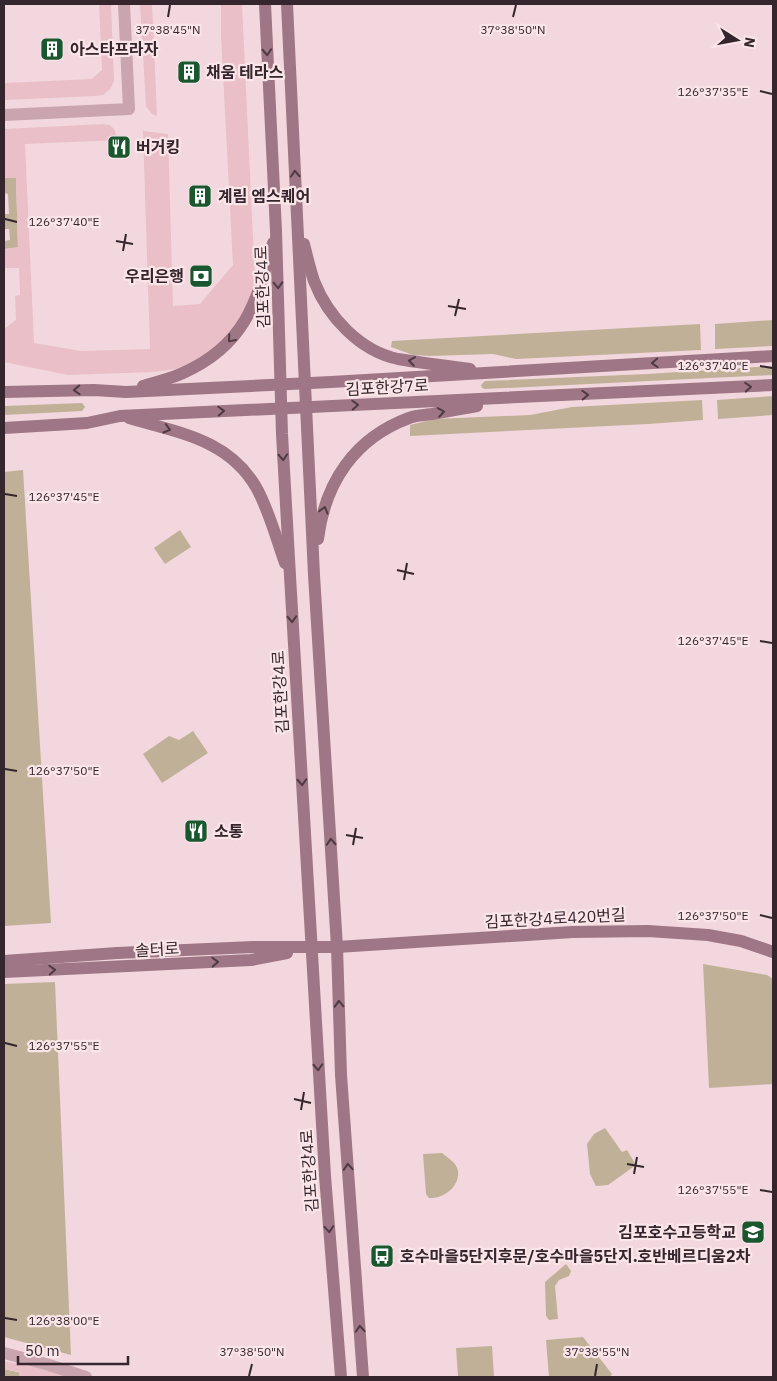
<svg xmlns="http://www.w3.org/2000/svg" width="777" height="1381" viewBox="0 0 777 1381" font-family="'IBM Plex Sans','Noto Sans KR',sans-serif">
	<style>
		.green { fill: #c1b098 }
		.plaza { fill: #eabfc7 }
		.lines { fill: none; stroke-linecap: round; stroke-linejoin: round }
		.street { stroke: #caa4af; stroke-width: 12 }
		.secondary { stroke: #9e7685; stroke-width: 12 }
		.oneway { stroke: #4f3a43 }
		.ticks { fill: none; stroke: #35262d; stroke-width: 2 }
		.labels { text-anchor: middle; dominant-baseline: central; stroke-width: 4.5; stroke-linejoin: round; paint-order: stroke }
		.poi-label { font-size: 16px; font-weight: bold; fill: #35262d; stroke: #fae5e9; text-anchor: start }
		.street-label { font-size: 16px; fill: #35262d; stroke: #fae5e9 }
		.ticks-label { font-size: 12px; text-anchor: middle; fill: #35262d; stroke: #fae5e9; stroke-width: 4.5; stroke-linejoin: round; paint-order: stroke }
	</style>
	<rect width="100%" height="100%" fill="#f2d8de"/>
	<g class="green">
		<path d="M16,177L18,248L4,249V234V241L10,240L9,229H4V214H9L8,194L4,193V178Z"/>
		<path d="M773,320V346L715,349V324Z"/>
		<path d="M700,324L701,350L516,359L493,354L430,356L413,355L391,347L392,341Z"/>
		<path d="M773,366V375L751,376L485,389L482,388L481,385L485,381L647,374Z"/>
		<path d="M773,396V415L718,419L717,400Z"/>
		<path d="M702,400L703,420L648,424L410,436V425L434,419L530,415L572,407Z"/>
		<path d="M82,403L85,407L82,411L4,415V406Z"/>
		<path d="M23,470L51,923L4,926V472Z"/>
		<path d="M180,530L191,547L165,564L154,548Z"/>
		<path d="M193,731L208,753L162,783L143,754L169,736L179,740Z"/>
		<path d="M703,964L767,975L773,979V1084L709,1088Z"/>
		<path d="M55,982L71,1355L4,1337V984Z"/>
		<path d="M605,1128L622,1152L627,1150L636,1165L608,1185L596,1186L590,1174L587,1144L594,1134Z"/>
		<path d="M442,1153C448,1158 457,1163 458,1171C460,1187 443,1199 429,1198L426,1194L423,1154Z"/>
		<path d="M566,1264L571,1271L569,1276L559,1280L555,1286L558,1319L549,1320L546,1316L545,1282Z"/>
		<path d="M583,1337L612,1374L610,1377H549L546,1340Z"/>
		<path d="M492,1346L494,1377H458L456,1348Z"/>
		<path d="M4,1369L39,1377H4Z"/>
	</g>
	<g class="plaza">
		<path d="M99,4H111L114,81L111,88L103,95L95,96L4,100V83L92,79L102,70Z"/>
		<path d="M140,4H152L157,116L152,114L146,106Z"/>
		<path d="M221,4H242L255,282L247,306L230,333L216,346L193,363L176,369L153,372L68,375L4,362V329L16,320L15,296L20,295L19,268H4V249L18,247L16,178H4V129L103,124L110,125L114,129L118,140L25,144L34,343L81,351L150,349L143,131L168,134L173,306L200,304L233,265L221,35Z"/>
		<path d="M4,1361L49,1370L69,1377H19V1372L4,1369Z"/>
	</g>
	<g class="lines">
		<g class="street">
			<path d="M4,115L129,109L124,4"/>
			<path d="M4,1353L46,1364L86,1377"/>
		</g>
		<g class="secondary">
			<path d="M265,4L276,231L282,434L290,576L325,1176L341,1377"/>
			<path d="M287,4L314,575L337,947L341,1075L363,1377"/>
			<path d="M304,244C307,256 310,269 314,281C328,317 360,351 398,359C422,363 446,366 470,369"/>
			<path d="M143,386C156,382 170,379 183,373C245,345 256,304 273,243"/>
			<path d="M4,392L94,390L126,392L331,382L773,356"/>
			<path d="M129,418C179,433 228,439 256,487C269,510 276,538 285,563"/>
			<path d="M4,428L87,423L120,416L773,385"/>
			<path d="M318,539C325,482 355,438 409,418C416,415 425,415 432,414C447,411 462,409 477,406"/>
			<path d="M4,961L117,953L253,947H337L573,932L648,931L708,935L741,941L773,952"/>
			<path d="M4,972L251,960L287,953"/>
		</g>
	</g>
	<defs><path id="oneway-chevron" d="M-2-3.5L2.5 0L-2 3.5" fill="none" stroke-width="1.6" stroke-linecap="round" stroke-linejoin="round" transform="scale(1.25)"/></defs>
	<g class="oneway">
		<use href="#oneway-chevron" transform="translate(267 52) rotate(87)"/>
		<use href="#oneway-chevron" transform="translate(295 174) rotate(-93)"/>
		<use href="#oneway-chevron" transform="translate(278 285) rotate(88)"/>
		<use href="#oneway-chevron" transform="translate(231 339) rotate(131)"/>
		<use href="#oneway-chevron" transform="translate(412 361) rotate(-172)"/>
		<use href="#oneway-chevron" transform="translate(655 363) rotate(177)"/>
		<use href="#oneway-chevron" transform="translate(748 387) rotate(-4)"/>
		<use href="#oneway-chevron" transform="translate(77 390) rotate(178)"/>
		<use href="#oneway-chevron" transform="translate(585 395) rotate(-3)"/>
		<use href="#oneway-chevron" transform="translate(355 405) rotate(-3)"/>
		<use href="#oneway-chevron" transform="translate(221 411) rotate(-3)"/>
		<use href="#oneway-chevron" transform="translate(441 412) rotate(-9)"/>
		<use href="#oneway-chevron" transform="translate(167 429) rotate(16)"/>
		<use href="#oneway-chevron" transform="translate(283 457) rotate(87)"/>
		<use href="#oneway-chevron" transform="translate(324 510) rotate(-75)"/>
		<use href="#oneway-chevron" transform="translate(292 619) rotate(87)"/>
		<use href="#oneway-chevron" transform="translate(302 782) rotate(87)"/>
		<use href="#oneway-chevron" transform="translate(331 842) rotate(-93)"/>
		<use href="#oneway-chevron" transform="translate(215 962) rotate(-3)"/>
		<use href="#oneway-chevron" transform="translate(52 970) rotate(-3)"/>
		<use href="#oneway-chevron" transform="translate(339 1004) rotate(-92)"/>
		<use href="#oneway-chevron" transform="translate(318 1067) rotate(87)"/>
		<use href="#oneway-chevron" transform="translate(348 1167) rotate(-94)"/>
		<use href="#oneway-chevron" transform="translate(329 1229) rotate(86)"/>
		<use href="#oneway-chevron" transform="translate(360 1329) rotate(-94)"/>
	</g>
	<path class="ticks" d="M168,17L170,5M513,17L516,5M760,91L772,94M5,219L17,222M116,241L133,244M123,251L126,234M448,306L466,309M455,316L459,299M760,366L772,368M5,494L17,496M397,570L414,574M404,580L407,563M760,641L772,643M5,769L17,771M346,835L363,838M353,845L356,828M760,915L772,918M5,1043L17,1046M294,1099L311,1103M301,1110L304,1092M627,1164L644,1167M634,1174L637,1157M760,1190L772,1192M5,1318L17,1320M249,1376L252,1364M595,1376L597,1364"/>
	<defs>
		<g id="building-square" transform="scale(1.25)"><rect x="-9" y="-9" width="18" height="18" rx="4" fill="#1b572e" stroke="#fae5e9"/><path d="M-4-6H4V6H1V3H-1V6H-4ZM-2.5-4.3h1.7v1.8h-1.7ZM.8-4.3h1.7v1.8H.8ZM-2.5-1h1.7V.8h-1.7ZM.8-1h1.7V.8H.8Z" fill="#fff"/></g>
		<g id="restaurant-square" transform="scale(1.25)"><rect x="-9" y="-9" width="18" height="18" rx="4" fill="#1b572e" stroke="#fae5e9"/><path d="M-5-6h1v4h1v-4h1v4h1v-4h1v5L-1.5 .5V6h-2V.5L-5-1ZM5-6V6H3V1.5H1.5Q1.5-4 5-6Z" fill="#fff"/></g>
		<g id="bank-square" transform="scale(1.25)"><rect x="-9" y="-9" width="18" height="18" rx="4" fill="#1b572e" stroke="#fae5e9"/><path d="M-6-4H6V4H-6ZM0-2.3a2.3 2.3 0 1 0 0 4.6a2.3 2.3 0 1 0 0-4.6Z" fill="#fff"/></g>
		<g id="school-square" transform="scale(1.25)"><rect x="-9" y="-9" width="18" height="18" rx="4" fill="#1b572e" stroke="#fae5e9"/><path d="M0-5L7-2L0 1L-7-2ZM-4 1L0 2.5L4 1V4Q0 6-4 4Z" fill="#fff"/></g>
		<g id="bus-square" transform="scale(1.25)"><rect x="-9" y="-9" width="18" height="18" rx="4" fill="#1b572e" stroke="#fae5e9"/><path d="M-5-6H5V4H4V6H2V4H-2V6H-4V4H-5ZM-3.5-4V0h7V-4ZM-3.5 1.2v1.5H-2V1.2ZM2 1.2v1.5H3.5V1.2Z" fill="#fff"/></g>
	</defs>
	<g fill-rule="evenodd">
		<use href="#building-square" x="52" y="49"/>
		<use href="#building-square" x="189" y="72"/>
		<use href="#restaurant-square" x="119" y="147"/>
		<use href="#building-square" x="200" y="196"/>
		<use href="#bank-square" x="201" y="276"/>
		<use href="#restaurant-square" x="196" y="831"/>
		<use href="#school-square" x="753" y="1232"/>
		<use href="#bus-square" x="382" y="1256"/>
	</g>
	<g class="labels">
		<g class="poi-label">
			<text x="70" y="49">아스타프라자</text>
			<text x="206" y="72">채움 테라스</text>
			<text x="136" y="147">버거킹</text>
			<text x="218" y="196">계림 엠스퀘어</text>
			<text x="184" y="276" text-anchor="end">우리은행</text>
			<text x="214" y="831">소통</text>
			<text x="736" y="1232" text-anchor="end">김포호수고등학교</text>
			<text x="400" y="1256">호수마을5단지후문/호수마을5단지.호반베르디움2차</text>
		</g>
		<g class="street-label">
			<text transform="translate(262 287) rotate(-92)">김포한강4로</text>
			<text transform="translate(387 387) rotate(-3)">김포한강7로</text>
			<text transform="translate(280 692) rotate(-93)">김포한강4로</text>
			<text transform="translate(555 918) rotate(-3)">김포한강4로420번길</text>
			<text transform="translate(157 949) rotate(-3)">솔터로</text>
			<text transform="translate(309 1171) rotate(-94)">김포한강4로</text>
		</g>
	</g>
	<g class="ticks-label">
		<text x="168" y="34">37°38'45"N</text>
		<text x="513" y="34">37°38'50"N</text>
		<text x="713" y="96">126°37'35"E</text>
		<text x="64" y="226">126°37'40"E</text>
		<text x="713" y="370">126°37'40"E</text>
		<text x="64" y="501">126°37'45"E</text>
		<text x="713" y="645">126°37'45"E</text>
		<text x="64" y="775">126°37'50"E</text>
		<text x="713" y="920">126°37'50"E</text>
		<text x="64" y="1050">126°37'55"E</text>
		<text x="713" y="1194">126°37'55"E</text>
		<text x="64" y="1325">126°38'00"E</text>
		<text x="252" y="1356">37°38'50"N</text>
		<text x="597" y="1356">37°38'55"N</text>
	</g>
	<rect width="777" height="1381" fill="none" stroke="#35262d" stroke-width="10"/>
	<g transform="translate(737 40) rotate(101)" stroke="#fae5e9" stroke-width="4" paint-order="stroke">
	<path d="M0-4L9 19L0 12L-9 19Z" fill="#35262d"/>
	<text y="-8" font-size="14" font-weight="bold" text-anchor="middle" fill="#35262d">N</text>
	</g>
	<path d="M18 1356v8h110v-8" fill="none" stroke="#35262d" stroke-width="2.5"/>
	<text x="25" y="1356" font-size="15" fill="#35262d" stroke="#fae5e9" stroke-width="4" paint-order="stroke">50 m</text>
</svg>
